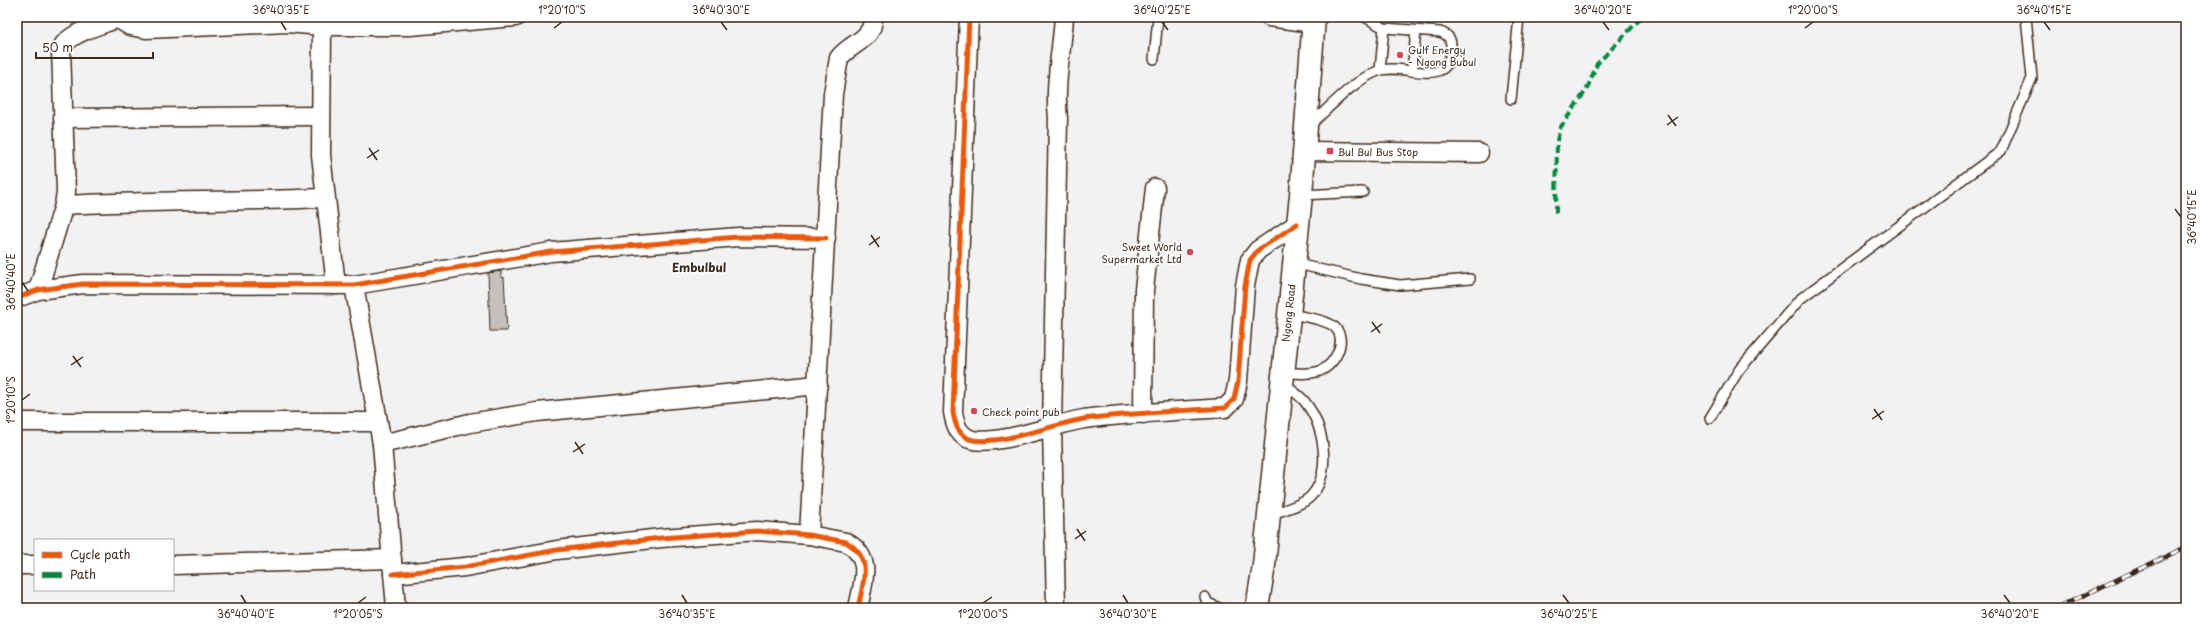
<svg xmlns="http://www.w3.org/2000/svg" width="2203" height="625" viewBox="0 0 2203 625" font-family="'Playpen Sans',sans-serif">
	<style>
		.building { fill: #c6c0bd; stroke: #3b2a1e }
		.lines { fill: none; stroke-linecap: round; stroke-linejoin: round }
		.lane-casing { stroke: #3b2a1e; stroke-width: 12 }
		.street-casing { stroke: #3b2a1e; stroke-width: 21 }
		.secondary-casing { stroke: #3b2a1e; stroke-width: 25 }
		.lane { stroke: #fff; stroke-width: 9 }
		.street { stroke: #fff; stroke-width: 18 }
		.secondary { stroke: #fff; stroke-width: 22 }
		.rail-casing { stroke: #3b2a1e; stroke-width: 4.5 }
		.rail { stroke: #fff; stroke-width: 3; stroke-dasharray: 9; stroke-linecap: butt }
		.quiet { stroke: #00873e; stroke-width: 4; stroke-dasharray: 8 4; stroke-linecap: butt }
		.cycleway-casing { stroke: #fff; stroke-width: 8 }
		.cycleway { stroke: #e8590c; stroke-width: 5 }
		.ticks { fill: none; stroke: #3b2a1e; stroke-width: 1.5 }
		.poi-dot { fill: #d1495b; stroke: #fff; stroke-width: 1.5 }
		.labels { text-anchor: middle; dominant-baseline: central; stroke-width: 3.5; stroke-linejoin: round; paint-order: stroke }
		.poi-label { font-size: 10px; fill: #3b2a1e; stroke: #fff; text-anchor: start }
		.street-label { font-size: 10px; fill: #3b2a1e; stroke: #fff }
		.quarter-label { font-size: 12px; font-weight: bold; fill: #3b2a1e; stroke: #fff }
		.neatline { fill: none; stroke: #3b2a1e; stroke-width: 1.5 }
		.ticks-label { font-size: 10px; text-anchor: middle; fill: #3b2a1e }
	</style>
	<rect width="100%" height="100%" fill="#f3f2f2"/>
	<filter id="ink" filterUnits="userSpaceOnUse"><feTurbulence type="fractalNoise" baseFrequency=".025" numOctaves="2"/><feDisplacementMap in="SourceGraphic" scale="8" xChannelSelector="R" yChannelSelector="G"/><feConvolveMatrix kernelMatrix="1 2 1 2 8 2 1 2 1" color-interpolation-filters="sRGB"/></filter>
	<g filter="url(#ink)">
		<path class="building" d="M501,271V278L504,277L507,331H490L488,273Z"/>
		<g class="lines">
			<g class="lane-casing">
				<g id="lane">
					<path d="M1154,59L1158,17"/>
					<path d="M1380,70L1384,28"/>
					<path d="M1412,71L1416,31"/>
					<path d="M1511,99L1519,17"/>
					<path d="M1309,126C1328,109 1354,80 1378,71C1404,61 1452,93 1451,45C1451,38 1446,34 1440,32L1384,28L1365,17"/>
					<path d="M1301,195L1363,192"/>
					<path d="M1293,263L1361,279L1400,285L1470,279"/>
					<path d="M1283,372C1295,373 1308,375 1320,371C1336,365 1351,335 1330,324C1318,318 1302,316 1288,314"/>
					<path d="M1710,418L1739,370L1800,299L2001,151L2032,78L2026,17"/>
					<path d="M1270,515C1282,510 1301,506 1310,497C1333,473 1324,426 1305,402C1300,395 1291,390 1284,384"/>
					<path d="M1205,597L1208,603L1219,608"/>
				</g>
			</g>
			<g class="street-casing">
				<g id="street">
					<path d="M115,17L130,26L146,29L287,23L322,26H410L516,17"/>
					<path d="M969,17L953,412C955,425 959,437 973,440C1002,445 1054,424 1084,419C1130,413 1178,411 1225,408L1234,399L1238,381L1245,286L1250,260L1258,250L1297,224"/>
					<path d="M1269,17L1313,23"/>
					<path d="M322,26L321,155L336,285"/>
					<path d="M63,118L320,116"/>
					<path d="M1304,151L1479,153"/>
					<path d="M64,205C151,200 237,202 324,198"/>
					<path d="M354,285L382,444L396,608"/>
					<path d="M38,290L64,205L66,192L61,50C66,33 101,25 116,19"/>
					<path d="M17,298L38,290L83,284L354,285L551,252L738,237L826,238"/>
					<path d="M1143,414L1144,290L1155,188"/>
					<path d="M17,422H378"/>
					<path d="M382,444L470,423L537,412L818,385"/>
					<path d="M809,535L833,94L839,58C850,43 874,40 873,17"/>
					<path d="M17,565H35"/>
					<path d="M173,565L392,559"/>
					<path d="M393,574L465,567L557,550L661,538L757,531L809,535L846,542C874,558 863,582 858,608"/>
					<path d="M1056,608L1052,427L1058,118C1054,85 1062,50 1064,17"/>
				</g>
			</g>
			<g class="secondary-casing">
				<path id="secondary" d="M1257,608L1264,565L1301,195L1314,17"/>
			</g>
			<use href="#lane" class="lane"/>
			<use href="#street" class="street"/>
			<use href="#secondary" class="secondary"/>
			<g class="rail-casing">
				<path id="rail" d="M2057,608L2186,547"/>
			</g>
			<use href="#rail" class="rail"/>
			<path class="quiet" d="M1556,213L1557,141L1560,128L1587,89L1597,64L1642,17"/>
			<g class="cycleway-casing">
				<g id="cycleway">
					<path d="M969,17L953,412C955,425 959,437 973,440C1002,445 1054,424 1084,419C1130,413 1178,411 1225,408L1234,399L1238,381L1245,286L1250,260L1258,250L1297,224"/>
					<path d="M17,298L38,290L83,284L354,285L551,252L738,237L826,238"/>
					<path d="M393,574L465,567L557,550L661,538L757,531L809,535L846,542C874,558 863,582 858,608"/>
				</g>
			</g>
			<use href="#cycleway" class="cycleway"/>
		</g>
	</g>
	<path class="ticks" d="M281,22L286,30M721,22L727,30M1162,22L1168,30M1603,22L1609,30M2044,22L2050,30M554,28L562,22M1805,28L1813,22M1668,115L1676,126M1667,125L1678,117M369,148L377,160M367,158L379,150M2175,209L2181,217M871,235L879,247M869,245L880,237M22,282L28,291M1372,322L1380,333M1371,332L1382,324M73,356L81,367M71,365L83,357M22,400L30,394M1874,409L1882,420M1872,419L1884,411M575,442L583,454M573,452L585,444M1077,529L1085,541M1075,539L1086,531M241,595L246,603M682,595L687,603M1123,595L1128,603M1563,595L1569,603M2004,595L2010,603M358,603L366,597M983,603L992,597"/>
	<g class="poi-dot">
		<circle cx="1400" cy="55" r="4"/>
		<rect x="1326" y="147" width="8" height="8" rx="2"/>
		<circle cx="1190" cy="252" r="4"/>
		<circle cx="974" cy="411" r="4"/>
	</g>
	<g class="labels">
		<g class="poi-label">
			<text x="1408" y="49">Gulf Energy<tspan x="1408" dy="12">- Ngong Bubul</tspan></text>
			<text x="1338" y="151">Bul Bul Bus Stop</text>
			<text x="1182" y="246" text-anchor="end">Sweet World<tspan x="1182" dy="12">Supermarket Ltd</tspan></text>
			<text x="982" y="411">Check point pub</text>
		</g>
		<g class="street-label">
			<text transform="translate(1288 313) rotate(-84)">Ngong Road</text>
		</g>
		<g class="quarter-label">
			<text x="699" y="267">Embulbul</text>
		</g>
	</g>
	<rect width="2203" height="625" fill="none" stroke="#fff" stroke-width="44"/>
	<rect x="34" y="539" width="140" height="52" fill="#ffffff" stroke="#b1aaa5"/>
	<rect x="42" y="552" width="20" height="6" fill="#e8590c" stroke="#b1aaa5"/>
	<text x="70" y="559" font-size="12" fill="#3b2a1e">Cycle path</text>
	<rect x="42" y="572" width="20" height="6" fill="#00873e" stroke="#b1aaa5"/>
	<text x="70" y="579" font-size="12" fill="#3b2a1e">Path</text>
	<path d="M36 52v6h117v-6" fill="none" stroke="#3b2a1e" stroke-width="2"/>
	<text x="42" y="52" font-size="12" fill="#3b2a1e" stroke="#ffffff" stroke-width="3" paint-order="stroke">50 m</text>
	<rect x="22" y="22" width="2159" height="581" class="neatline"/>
	<g class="ticks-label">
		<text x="281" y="14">36°40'35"E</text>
		<text x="562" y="14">1°20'10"S</text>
		<text x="721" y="14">36°40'30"E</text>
		<text x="1162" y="14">36°40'25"E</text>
		<text x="1603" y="14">36°40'20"E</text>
		<text x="1813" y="14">1°20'00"S</text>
		<text x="2044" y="14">36°40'15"E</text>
		<text transform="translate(2192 217) rotate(-90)" y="4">36°40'15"E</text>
		<text transform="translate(11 282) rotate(-90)" y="4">36°40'40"E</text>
		<text transform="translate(11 400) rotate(-90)" y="4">1°20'10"S</text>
		<text x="246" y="618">36°40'40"E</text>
		<text x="358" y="618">1°20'05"S</text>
		<text x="687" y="618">36°40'35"E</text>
		<text x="983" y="618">1°20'00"S</text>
		<text x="1128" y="618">36°40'30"E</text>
		<text x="1569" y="618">36°40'25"E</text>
		<text x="2010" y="618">36°40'20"E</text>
	</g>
</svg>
